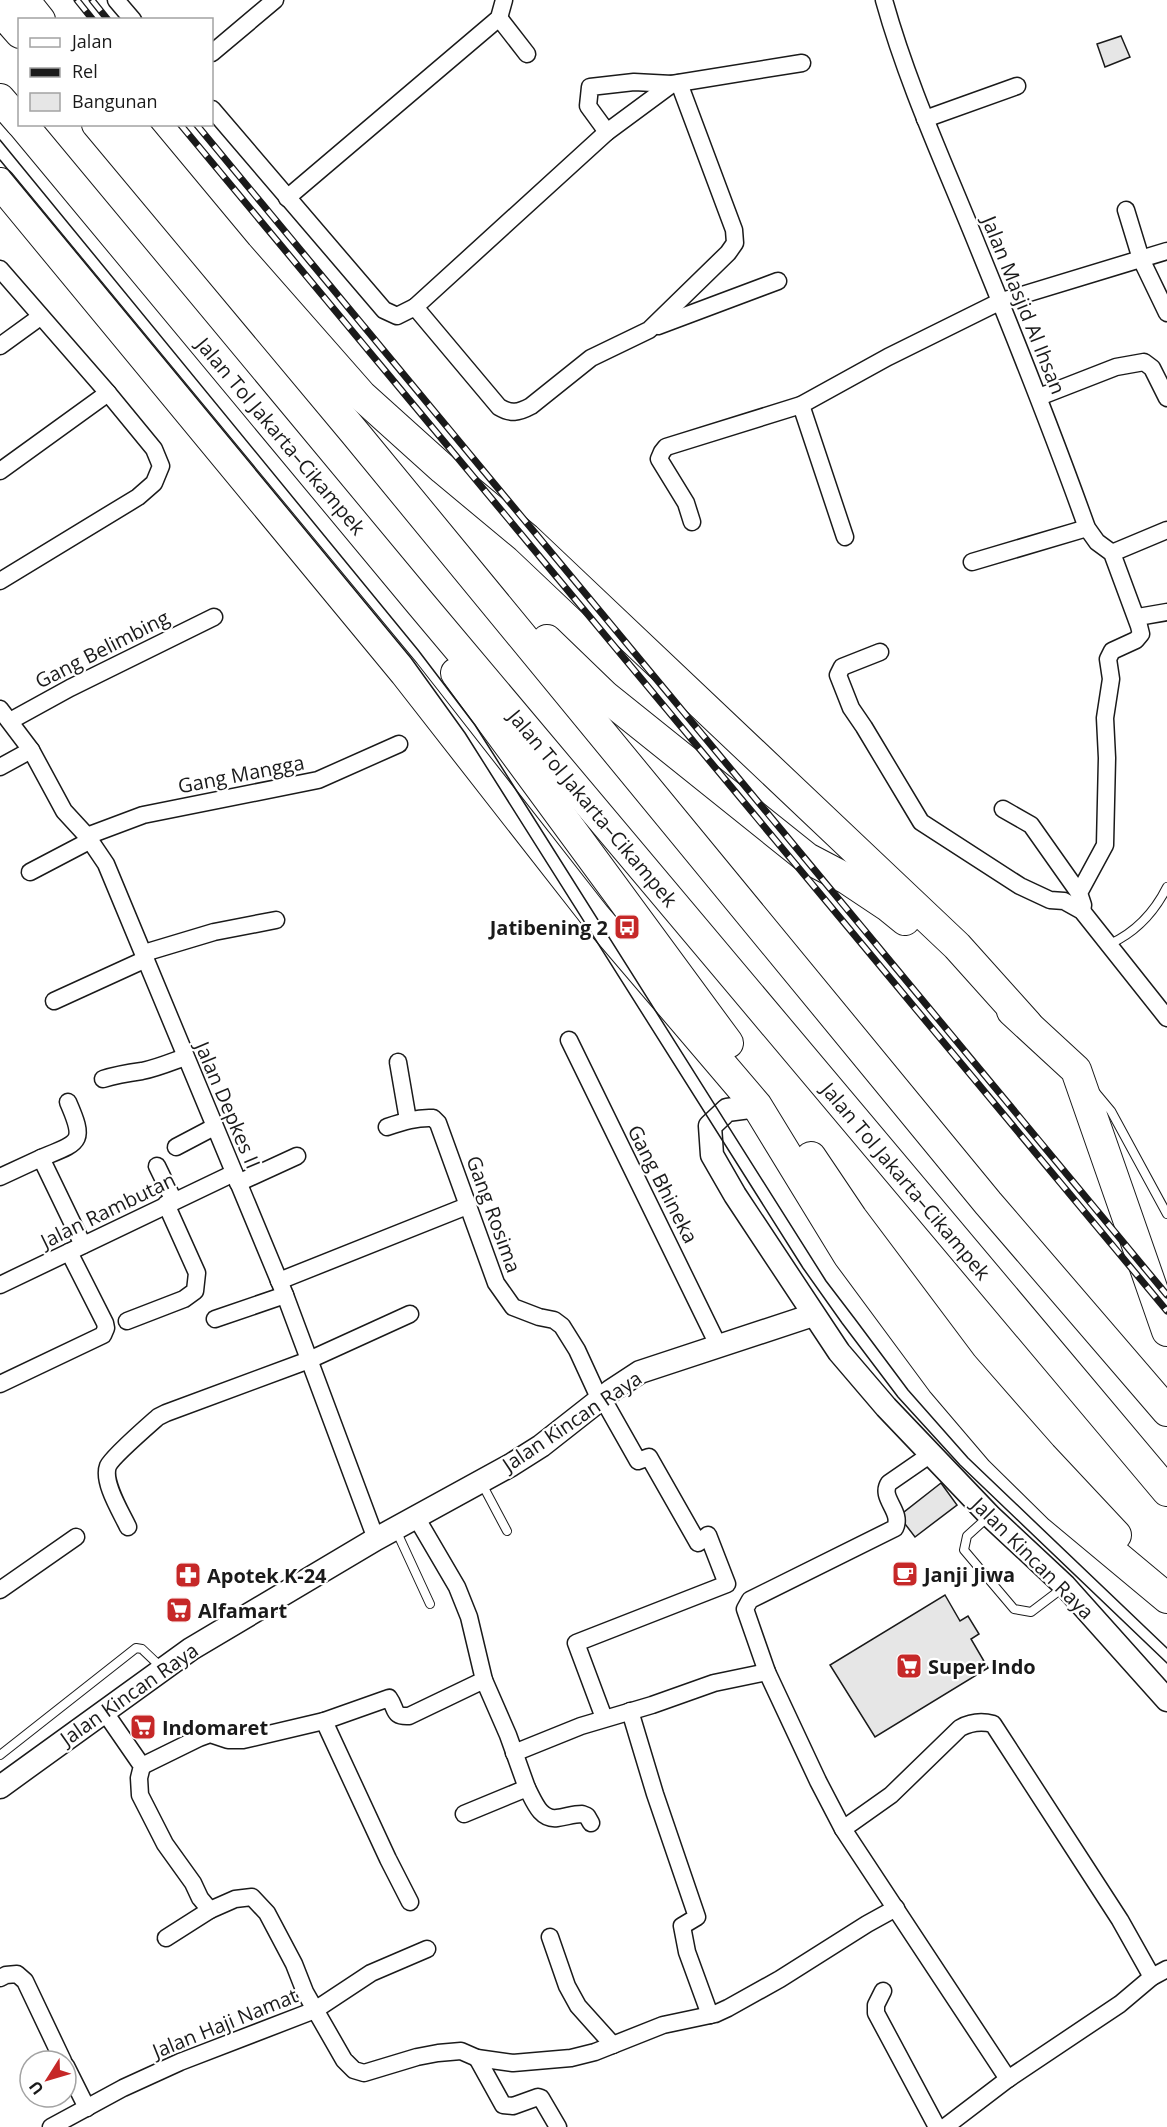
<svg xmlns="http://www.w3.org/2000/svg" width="1167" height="2127" viewBox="0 0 1167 2127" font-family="'Open Sans',sans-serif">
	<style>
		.building { fill: #e6e6e6; stroke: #1a1a1a; stroke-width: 1.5 }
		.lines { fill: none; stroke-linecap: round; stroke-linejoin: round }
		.lane-casing { stroke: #1a1a1a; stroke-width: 10 }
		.street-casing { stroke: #1a1a1a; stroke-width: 19 }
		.secondary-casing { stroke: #1a1a1a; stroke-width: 25 }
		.highway-casing { stroke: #1a1a1a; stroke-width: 32 }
		.lane { stroke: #fff; stroke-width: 8 }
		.street { stroke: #fff; stroke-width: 16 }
		.secondary { stroke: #fff; stroke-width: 22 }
		.highway { stroke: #fff; stroke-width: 30 }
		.tram { stroke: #1a1a1a; stroke-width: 1.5 }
		.rail-casing { stroke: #1a1a1a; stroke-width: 7 }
		.rail { stroke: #fff; stroke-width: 4.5; stroke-dasharray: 14; stroke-linecap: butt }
		.labels { text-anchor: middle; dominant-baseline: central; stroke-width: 4.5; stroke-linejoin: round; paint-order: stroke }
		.street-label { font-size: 20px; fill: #1a1a1a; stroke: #fff }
		.poi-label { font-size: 20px; font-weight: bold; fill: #1a1a1a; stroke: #fff; text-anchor: start }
	</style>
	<rect width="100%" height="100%" fill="#fff"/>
	<g class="building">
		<path d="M1121,36L1130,57L1105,67L1097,44Z"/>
		<path d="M941,1483L957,1505L915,1537L899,1516Z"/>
		<path d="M945,1595L960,1621L968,1616L979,1634L971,1639L988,1668L875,1737L830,1665Z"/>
	</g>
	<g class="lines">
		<g class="lane-casing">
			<g id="lane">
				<path d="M1110,944C1136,932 1154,913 1167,887"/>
				<path d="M1096,1093L1111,1111L1167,1214"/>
				<path d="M481,1482L507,1531"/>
				<path d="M988,1517L967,1536L964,1550L1014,1609L1031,1612L1064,1587"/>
				<path d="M395,1528L430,1604"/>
				<path d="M0,1755L136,1648L142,1649L162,1668"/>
			</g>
		</g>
		<g class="street-casing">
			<g id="street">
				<path d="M116,0L133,20"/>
				<path d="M884,0C908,86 945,165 978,247C1016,340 1053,433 1087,528L1097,542L1112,553L1139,626L1141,634L1136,640L1112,651L1108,659L1111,679L1105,718L1107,758L1105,845L1079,893L1083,905L1082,911"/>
				<path d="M499,18L527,54"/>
				<path d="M212,53L275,0"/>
				<path d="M212,109L384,310L397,316L415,307L499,407C511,414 518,413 531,406L591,358L649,330L728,253L735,243L734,230L679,83"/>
				<path d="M925,119L1017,86"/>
				<path d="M607,132L588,106L590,87L634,82L672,84"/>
				<path d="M287,198L499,18L504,0"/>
				<path d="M1126,210L1141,259L1167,313"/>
				<path d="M0,269L108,393L154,449L161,466L154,483L138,497L0,581"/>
				<path d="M415,307L607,132L672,84L802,63"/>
				<path d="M658,326L778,281"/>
				<path d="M0,346L40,317"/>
				<path d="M1039,397L1116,367L1144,362L1152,368L1167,398"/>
				<path d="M801,405L845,537"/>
				<path d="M0,471L108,393"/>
				<path d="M692,522L686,503L659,459L662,452L666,447L801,405L888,357L999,302L1167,251"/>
				<path d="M1112,553L1167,530"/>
				<path d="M972,562L1087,528"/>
				<path d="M1138,617L1167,612"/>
				<path d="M880,652L842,667L838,675L851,708L864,727L921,822L1020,886L1050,900L1064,901L1082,911L1167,1018"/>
				<path d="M0,709L31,750L64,811L87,836L106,864L285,1295L376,1539"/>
				<path d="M10,721L70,688L214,617"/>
				<path d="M0,767L31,750"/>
				<path d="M1003,809L1031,825L1079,893"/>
				<path d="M87,836L143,815L318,780L399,744"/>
				<path d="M30,872L91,840"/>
				<path d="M144,953L214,932L276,920"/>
				<path d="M54,1001L146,959"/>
				<path d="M569,1040L719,1347"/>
				<path d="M398,1062L408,1120"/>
				<path d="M103,1079C116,1075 128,1073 142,1071C157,1068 171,1062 185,1057"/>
				<path d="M387,1127C402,1122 417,1117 433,1118L438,1123L496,1283L513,1307L539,1317L554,1320L562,1326L577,1350L600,1400"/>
				<path d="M176,1147L214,1127"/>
				<path d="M41,1158C80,1142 86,1143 68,1102"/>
				<path d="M157,1166L174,1201"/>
				<path d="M0,1177L41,1158L83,1245"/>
				<path d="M238,1183L297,1156"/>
				<path d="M279,1281L467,1206"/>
				<path d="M0,1285L234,1173"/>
				<path d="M215,1319L285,1295"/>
				<path d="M127,1321L184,1299L195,1291L197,1273L166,1204"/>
				<path d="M0,1384L103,1335L106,1328L105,1323L69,1252"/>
				<path d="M931,1454L889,1483C879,1498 903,1511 895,1528L750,1600L745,1609L767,1672L818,1781L843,1829L1008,2079"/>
				<path d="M128,1527C121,1512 102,1482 108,1466C112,1457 149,1425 158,1417L166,1413L309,1360L410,1314"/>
				<path d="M0,1590L76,1537"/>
				<path d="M104,1711L142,1766L139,1778L140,1795L165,1844L193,1883L200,1898L210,1910L235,1899L252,1897L267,1913L294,1964L305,1992L344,2060L354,2070L364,2073L417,2057L438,2053L461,2051L477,2058L513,2063L571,2058L595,2052L663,2025L715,2014L728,2008L780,1979L867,1924L896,1908"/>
				<path d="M630,1711L655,1794L697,1917L682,1926L687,1952L710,2015"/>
				<path d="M604,1718L576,1643L727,1584L708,1535L698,1543L649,1457L638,1461L608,1408"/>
				<path d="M324,1721L388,1859L410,1902"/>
				<path d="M514,1753L581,1726L652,1705L714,1683L767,1672"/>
				<path d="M142,1766L199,1738L210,1734L228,1740H243L324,1721L389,1698C397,1709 392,1717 409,1716L484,1680L469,1617L457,1587L416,1517"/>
				<path d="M527,1788C534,1801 540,1820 557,1818C566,1817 573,1814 582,1814L587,1816L591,1823"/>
				<path d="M464,1814L527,1788L508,1735L484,1680"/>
				<path d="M843,1829L891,1795L960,1728C971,1722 982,1721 993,1724L1120,1920L1152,1977"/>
				<path d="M550,1937L567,1986L578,2006L613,2045"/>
				<path d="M166,1938L210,1910"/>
				<path d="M0,1978L6,1975L17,1974L25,1981L63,2061"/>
				<path d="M883,1991L876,2005V2013L937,2127"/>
				<path d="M477,2058L503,2105L513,2106L538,2097L541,2098L558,2127"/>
				<path d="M66,2066L87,2108"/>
				<path d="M51,2127L123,2088L180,2062L315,2010L371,1973L427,1949"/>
				<path d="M945,2127L1008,2079L1120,2004L1152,1977L1167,1969"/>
			</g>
		</g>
		<g class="secondary-casing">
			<g id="secondary">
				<path d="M757,1106L727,1110L710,1126L712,1155L735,1195L839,1352L886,1407L990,1516L1065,1586L1167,1700"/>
				<path d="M0,1787L191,1649L376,1539L511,1465L541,1446L611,1391L640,1372L813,1315"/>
			</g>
		</g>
		<g class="highway-casing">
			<g id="highway">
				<path d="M24,0L40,20"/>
				<path d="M0,10L20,33"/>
				<path d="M0,99L20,122"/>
				<path d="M22,124L421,604L1167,1491"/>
				<path d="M97,124L355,433L988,1203L1167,1411"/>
				<path d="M129,124L238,255L362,396L443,469L526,538L957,946L1027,1024"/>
				<path d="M0,183L405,673L595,916L757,1106L848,1255L942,1382L1000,1450L1059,1508L1167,1598"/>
				<path d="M547,640L605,696L807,858L847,879L889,907L905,920"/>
				<path d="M456,673L728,1043"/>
				<path d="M1012,1011L1076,1070L1167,1331"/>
				<path d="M811,1157L852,1218L963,1366L1042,1456L1116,1535"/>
			</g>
		</g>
		<use href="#lane" class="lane"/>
		<use href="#street" class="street"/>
		<use href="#secondary" class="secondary"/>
		<use href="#highway" class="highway"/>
		<g class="tram">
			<path d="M0,140L418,650L475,725L826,1281L855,1319L908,1390L968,1458L1167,1648"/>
			<path d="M0,160L411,658L465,733L803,1268L842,1323L898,1397L960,1465L1167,1663"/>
		</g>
		<g class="rail-casing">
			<g id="rail">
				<path d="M77,0L93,20"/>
				<path d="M92,0L108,20"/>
				<path d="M180,124L1167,1311"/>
				<path d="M196,124L1167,1295"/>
			</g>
		</g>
		<use href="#rail" class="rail"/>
	</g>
	<defs>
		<g id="bus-square" transform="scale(1.35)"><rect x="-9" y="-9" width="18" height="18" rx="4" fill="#c62828" stroke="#fff"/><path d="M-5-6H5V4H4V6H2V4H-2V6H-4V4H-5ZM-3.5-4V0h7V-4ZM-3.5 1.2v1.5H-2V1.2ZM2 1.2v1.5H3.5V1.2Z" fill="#fff"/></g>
		<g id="cafe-square" transform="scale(1.35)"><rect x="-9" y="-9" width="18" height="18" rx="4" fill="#c62828" stroke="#fff"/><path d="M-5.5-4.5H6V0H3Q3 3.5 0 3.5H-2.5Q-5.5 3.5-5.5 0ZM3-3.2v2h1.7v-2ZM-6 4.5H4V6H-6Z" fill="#fff"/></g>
		<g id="pharmacy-square" transform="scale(1.35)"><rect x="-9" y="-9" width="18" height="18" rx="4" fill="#c62828" stroke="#fff"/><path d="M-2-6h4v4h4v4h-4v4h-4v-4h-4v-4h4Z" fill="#fff"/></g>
		<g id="supermarket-square" transform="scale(1.35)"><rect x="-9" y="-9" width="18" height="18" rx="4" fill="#c62828" stroke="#fff"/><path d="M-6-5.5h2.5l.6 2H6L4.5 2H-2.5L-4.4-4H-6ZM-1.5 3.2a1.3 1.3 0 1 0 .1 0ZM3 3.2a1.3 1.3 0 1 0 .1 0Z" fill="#fff"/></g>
	</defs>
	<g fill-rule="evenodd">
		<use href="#bus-square" x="627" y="927"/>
		<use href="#cafe-square" x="905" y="1574"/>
		<use href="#pharmacy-square" x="188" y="1575"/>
		<use href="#supermarket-square" x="179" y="1610"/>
		<use href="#supermarket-square" x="909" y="1666"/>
		<use href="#supermarket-square" x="143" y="1727"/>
	</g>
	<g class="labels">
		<g class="street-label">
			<text transform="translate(1024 305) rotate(68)">Jalan Masjid Al Ihsan</text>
			<text transform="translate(281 436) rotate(50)">Jalan Tol Jakarta–Cikampek</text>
			<text transform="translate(102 649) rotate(-27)">Gang Belimbing</text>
			<text transform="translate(241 774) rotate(-11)">Gang Mangga</text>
			<text transform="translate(593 808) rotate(50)">Jalan Tol Jakarta–Cikampek</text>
			<text transform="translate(228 1105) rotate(67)">Jalan Depkes II</text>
			<text transform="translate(906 1181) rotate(50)">Jalan Tol Jakarta–Cikampek</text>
			<text transform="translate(663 1184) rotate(63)">Gang Bhineka</text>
			<text transform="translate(108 1210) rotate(-26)">Jalan Rambutan</text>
			<text transform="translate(494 1214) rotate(70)">Gang Rosima</text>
			<text transform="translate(572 1421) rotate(-34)">Jalan Kincan Raya</text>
			<text transform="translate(1033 1558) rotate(45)">Jalan Kincan Raya</text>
			<text transform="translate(129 1694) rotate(-35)">Jalan Kincan Raya</text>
			<text transform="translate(225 2023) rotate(-22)">Jalan Haji Namat</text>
		</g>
		<g class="poi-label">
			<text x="608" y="927" text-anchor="end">Jatibening 2</text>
			<text x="924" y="1574">Janji Jiwa</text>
			<text x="207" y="1575">Apotek K-24</text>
			<text x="198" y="1610">Alfamart</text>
			<text x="928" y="1666">Super Indo</text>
			<text x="162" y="1727">Indomaret</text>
		</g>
	</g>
	<rect x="18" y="18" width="195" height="108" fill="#ffffff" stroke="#a3a3a3" stroke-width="1.5"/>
	<rect x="30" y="38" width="30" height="9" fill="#ffffff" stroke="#a3a3a3" stroke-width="1.5"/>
	<text x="72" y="48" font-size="18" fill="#1a1a1a">Jalan</text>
	<rect x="30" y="68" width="30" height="9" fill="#1a1a1a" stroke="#a3a3a3" stroke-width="1.5"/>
	<text x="72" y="78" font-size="18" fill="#1a1a1a">Rel</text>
	<rect x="30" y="93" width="30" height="18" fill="#e6e6e6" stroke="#a3a3a3" stroke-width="1.5"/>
	<text x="72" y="108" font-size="18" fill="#1a1a1a">Bangunan</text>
	<g transform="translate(48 2079) rotate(233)"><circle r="28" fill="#ffffff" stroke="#a3a3a3" stroke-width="1.5"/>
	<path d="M0-4.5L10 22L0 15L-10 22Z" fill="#c62828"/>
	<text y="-9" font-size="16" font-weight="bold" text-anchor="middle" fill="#1a1a1a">U</text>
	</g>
</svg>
